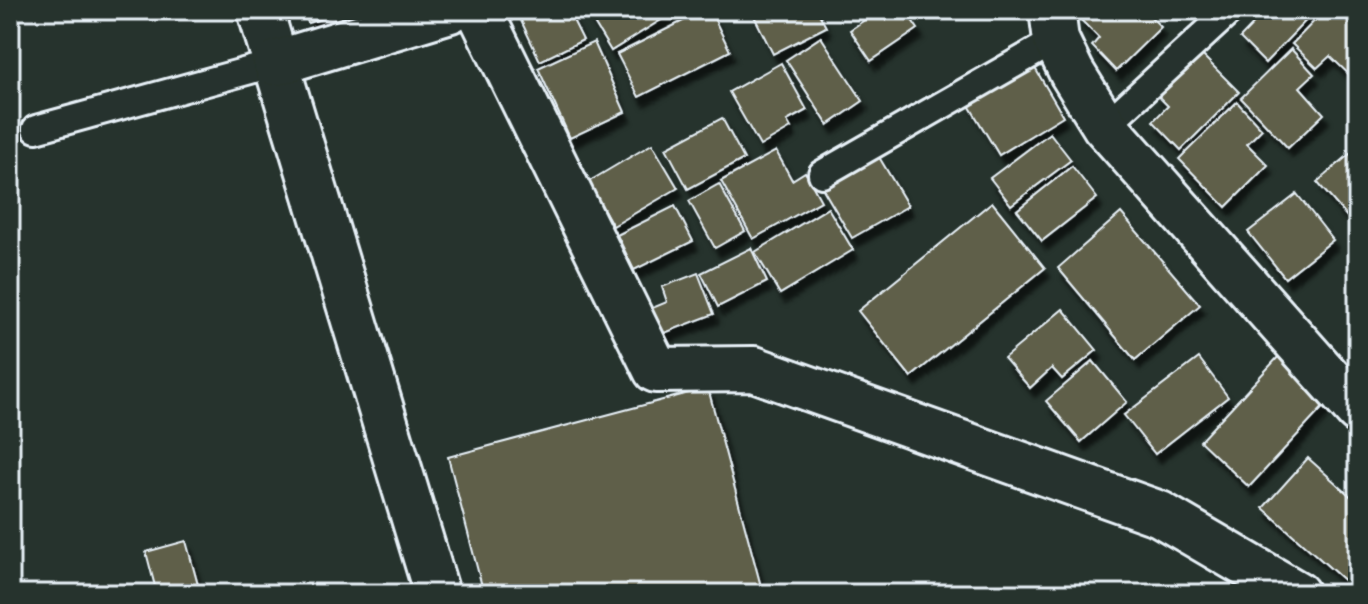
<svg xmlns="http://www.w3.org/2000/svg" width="1368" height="604" viewBox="0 0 1368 604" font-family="Itim,sans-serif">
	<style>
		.building { fill: #5f5f4a; stroke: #e8f1f8; stroke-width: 2; filter: url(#shadow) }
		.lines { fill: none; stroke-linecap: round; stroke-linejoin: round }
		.lane-casing { stroke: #e8f1f8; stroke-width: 32 }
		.street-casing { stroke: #e8f1f8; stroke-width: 50 }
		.lane { stroke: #26332d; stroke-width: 26 }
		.street { stroke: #26332d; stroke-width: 44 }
	</style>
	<defs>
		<filter id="shadow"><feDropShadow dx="5" dy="9" stdDeviation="2" flood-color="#0009"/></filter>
	</defs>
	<rect width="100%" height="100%" fill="#26332d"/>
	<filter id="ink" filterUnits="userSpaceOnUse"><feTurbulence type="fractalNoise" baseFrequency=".0125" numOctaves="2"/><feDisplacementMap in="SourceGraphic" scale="16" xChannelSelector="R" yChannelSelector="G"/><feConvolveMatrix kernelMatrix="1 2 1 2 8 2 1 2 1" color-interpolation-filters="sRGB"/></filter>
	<g filter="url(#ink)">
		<g class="building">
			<path d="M304,10H349L308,23Z"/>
			<path d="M516,10H568L583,40L540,61Z"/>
			<path d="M586,10H677L611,51Z"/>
			<path d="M705,10H710L730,51L639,97L617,54Z"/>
			<path d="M751,10H817L826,27L773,54Z"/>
			<path d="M879,10H905L918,29L871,61L850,30Z"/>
			<path d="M1086,10H1144L1161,27L1116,71L1092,46L1099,38L1078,17Z"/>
			<path d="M1261,10H1316L1265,63L1240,38L1264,13Z"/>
			<path d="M1325,10H1356L1358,12L1357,82L1330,56L1317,68L1292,44Z"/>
			<path d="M821,37L863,101L828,125L786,60Z"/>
			<path d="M594,42L625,112L570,138L538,68Z"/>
			<path d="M1291,49L1314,74L1300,87L1324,114L1288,148L1241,98Z"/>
			<path d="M1198,51L1239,92L1181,150L1153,121L1168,106L1156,94Z"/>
			<path d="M781,63L807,110L787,121L791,128L760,146L729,92Z"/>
			<path d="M1032,63L1063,116L999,155L967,102Z"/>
			<path d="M1237,102L1262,129L1247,144L1268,165L1226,207L1179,159Z"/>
			<path d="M722,118L744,159L688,189L666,148Z"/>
			<path d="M1050,133L1071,160L1011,205L990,178Z"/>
			<path d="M652,144L678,188L613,226L588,182Z"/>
			<path d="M1358,147V223L1355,226L1317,182Z"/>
			<path d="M776,151L792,180L805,172L821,201L753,239L721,181Z"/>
			<path d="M879,157L908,206L852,238L823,189Z"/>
			<path d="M1072,166L1097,198L1042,241L1017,210Z"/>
			<path d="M719,184L745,231L715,248L689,201Z"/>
			<path d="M1297,194L1333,240L1285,278L1248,232Z"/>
			<path d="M992,202L1045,268L911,377L858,311Z"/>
			<path d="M675,206L693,241L634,270L617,235Z"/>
			<path d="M828,208L853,250L780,294L755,252Z"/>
			<path d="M1121,213L1200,305L1135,360L1058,268Z"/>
			<path d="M751,248L767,282L718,307L701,273Z"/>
			<path d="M698,273L714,314L654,337L645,311L667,302L662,287Z"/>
			<path d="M1063,309L1097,350L1062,379L1052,368L1030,388L1004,358Z"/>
			<path d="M1280,355L1329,401L1249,487L1200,441Z"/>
			<path d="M1199,358L1228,397L1155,454L1124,415Z"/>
			<path d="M1093,361L1127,402L1081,442L1046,401Z"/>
			<path d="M708,388L763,594H484L448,457Z"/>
			<path d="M1308,458L1358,503V570L1347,583L1263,508Z"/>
			<path d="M186,541L198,585L157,594L146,552Z"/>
		</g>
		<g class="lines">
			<g class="lane-casing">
				<g id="lane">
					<path d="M1105,126L1231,10"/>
					<path d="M36,129L276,63"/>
					<path d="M822,174L1056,40"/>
				</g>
			</g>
			<g class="street-casing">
				<g id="street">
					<path d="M260,10L437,594"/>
					<path d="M479,10L656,370L754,369L1160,514L1297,594"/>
					<path d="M1052,10L1056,40L1072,73L1105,126L1358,411"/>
					<path d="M276,63L450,10"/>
				</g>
			</g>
			<use href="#lane" class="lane"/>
			<use href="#street" class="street"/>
		</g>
	</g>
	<rect width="1368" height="604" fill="none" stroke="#26332d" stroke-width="40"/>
	<rect x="20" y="20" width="1328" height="564" fill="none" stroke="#e8f1f8" stroke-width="3" filter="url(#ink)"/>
</svg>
